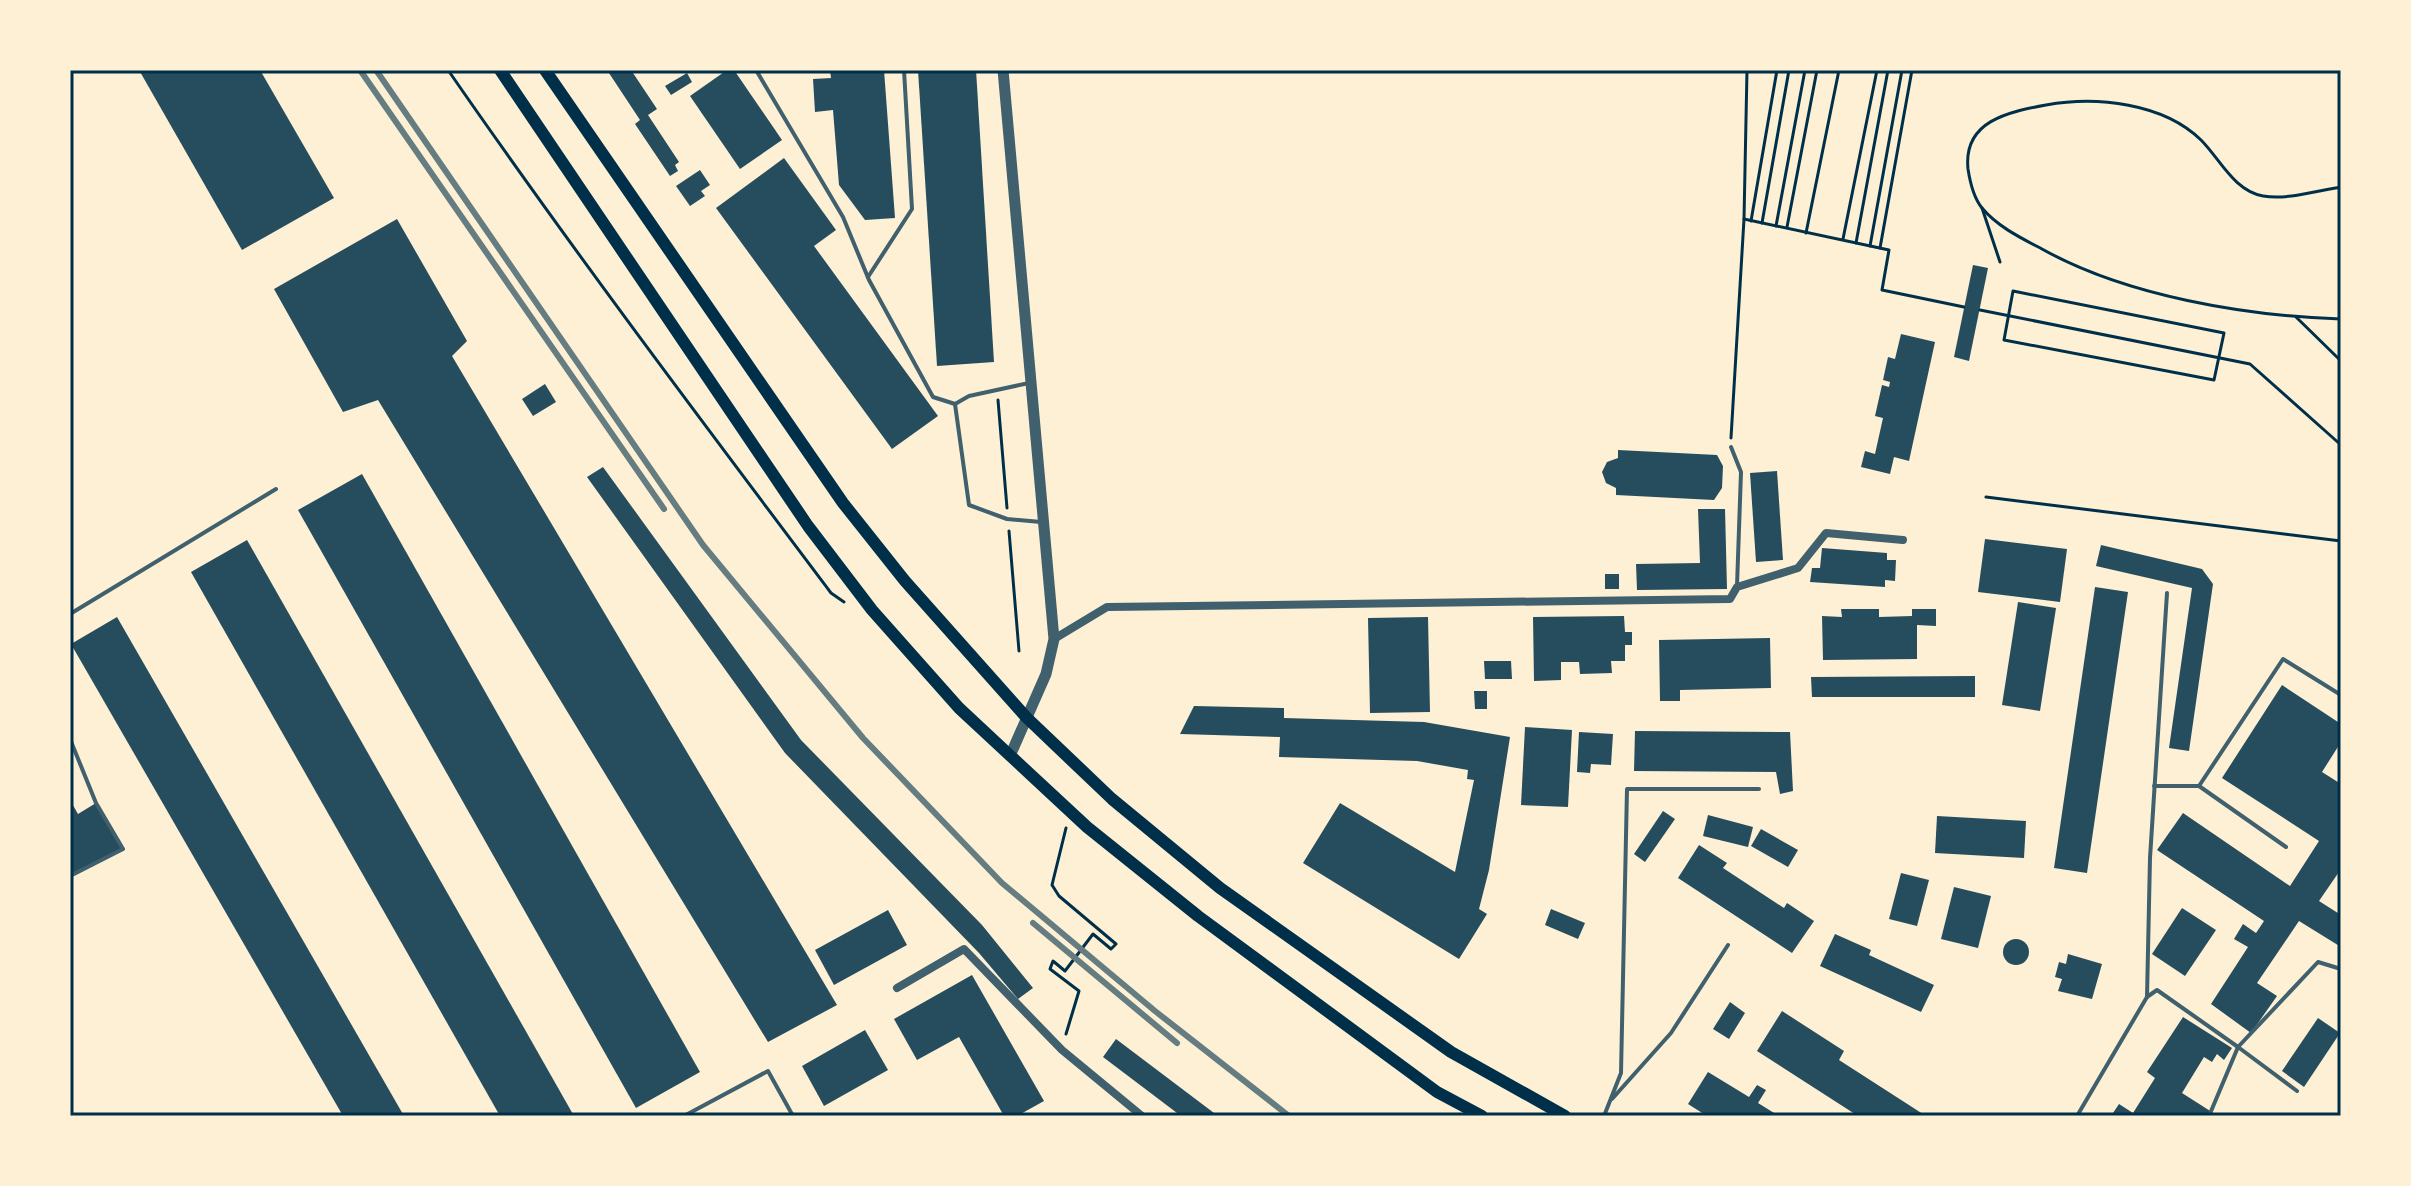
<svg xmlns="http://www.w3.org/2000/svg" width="2411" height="1186" viewBox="0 0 2411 1186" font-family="'PT Sans',sans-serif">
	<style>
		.building { fill: #264d5e }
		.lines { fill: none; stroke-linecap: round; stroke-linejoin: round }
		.path { stroke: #003049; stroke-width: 3 }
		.service { stroke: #3f606c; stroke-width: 4 }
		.minor { stroke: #3f606c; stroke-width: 8 }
		.tertiary { stroke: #3f606c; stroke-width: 11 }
		.secondary { stroke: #003049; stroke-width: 12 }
		.rail { stroke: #657d81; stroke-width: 6 }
		.neatline { fill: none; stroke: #003049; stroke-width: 3 }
	</style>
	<rect width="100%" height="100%" fill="#fdf0d5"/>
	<g class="building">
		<path d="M139,70H260L334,198L242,250Z"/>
		<path d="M607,70H631L657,109L648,115L679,162L675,165L678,171L670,176L635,124L640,120Z"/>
		<path d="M727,70H734L782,140L740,169L690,96Z"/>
		<path d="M830,70H884L895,218L865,220L839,185L833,110L815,112L813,79L831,78Z"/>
		<path d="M918,70H976L994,362L937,366Z"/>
		<path d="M687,73L692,82L671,95L665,86Z"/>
		<path d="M784,158L836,230L814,246L938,416L892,449L716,208Z"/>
		<path d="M700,170L710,185L701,191L705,196L690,206L676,186Z"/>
		<path d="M397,219L467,341L452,356L837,1005L768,1042L378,400L343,412L274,289Z"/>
		<path d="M1973,265L1988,268L1969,361L1954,357Z"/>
		<path d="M1901,334L1935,342L1909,461L1894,457L1890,474L1861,467L1865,451L1875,454L1883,418L1875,416L1882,385L1889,387L1890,382L1883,380L1888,357L1895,359Z"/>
		<path d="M545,384L556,402L533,416L522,399Z"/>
		<path d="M1618,450L1717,455L1723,466L1722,488L1714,500L1616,495V488L1606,483L1602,472L1607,462L1618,458Z"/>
		<path d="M603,467L801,740L982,925L1033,988L1018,999L979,953L785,753L587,477Z"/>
		<path d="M1777,471L1783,560L1756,562L1750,473Z"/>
		<path d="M362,474L700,1072L636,1108L298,510Z"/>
		<path d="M1698,509H1725L1727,589L1637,590L1636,564L1700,563Z"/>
		<path d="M1985,539L2067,549L2060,602L1978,592Z"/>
		<path d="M247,540L574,1116H500L191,572Z"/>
		<path d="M2101,545L2202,569L2213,584L2189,751L2169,748L2192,588L2096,566Z"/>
		<path d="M1822,548L1887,553V560H1896L1895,581L1885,580V587L1810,582L1812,568H1820Z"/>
		<rect x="1605" y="574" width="14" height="15"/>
		<path d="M2095,587L2128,592L2087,873L2054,868Z"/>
		<path d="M2018,602L2056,608L2040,711L2002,705Z"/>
		<path d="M1841,609H1879V617L1912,616V609H1936V626L1917,625V659L1823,660L1822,616L1842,617Z"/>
		<path d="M1624,616L1625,632H1632V645H1625V661H1611L1612,673L1580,674L1579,662H1561V680L1534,681L1533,617Z"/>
		<path d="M117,617L404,1116H343L71,644Z"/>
		<path d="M1428,617L1430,712L1370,713L1368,618Z"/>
		<path d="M1770,638L1771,688L1680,690V701H1660L1659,640Z"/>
		<path d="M1484,661H1511L1512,679H1485Z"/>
		<path d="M1975,676V697H1812L1811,677Z"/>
		<path d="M2282,685L2341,724V742L2322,772L2341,784V869L2319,901L2341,915V947L2299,921L2257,983L2277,996L2251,1033L2211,1004L2248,947L2234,939L2243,924L2256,933L2264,921L2157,850L2183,813L2290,886L2319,841L2222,778Z"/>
		<path d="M1474,691H1487V709H1475Z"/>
		<path d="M1194,706L1284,708V718L1424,722L1510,737L1489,870L1479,909L1487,914L1459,959L1303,863L1340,803L1455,872L1474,780L1467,779L1468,770L1417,761L1279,757L1280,737L1180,734Z"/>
		<path d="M1525,727L1572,730L1568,807L1521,805Z"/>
		<path d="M1635,731L1790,732L1793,791L1780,794L1776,772L1634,771Z"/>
		<path d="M1579,732L1613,734L1611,765L1591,764L1590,773L1577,772Z"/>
		<path d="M70,800L78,814L96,803L123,849L70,876Z"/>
		<path d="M1663,811L1675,819L1645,862L1634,854Z"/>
		<path d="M1708,815L1753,827L1748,847L1703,836Z"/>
		<path d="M1937,816L2026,821L2024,858L1935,853Z"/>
		<path d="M1761,829L1798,850L1788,867L1751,846Z"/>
		<path d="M1699,845L1727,863L1723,868L1784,908L1787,903L1814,921L1792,953L1678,878Z"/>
		<path d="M1901,873L1929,880L1917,926L1889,919Z"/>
		<path d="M1954,887L1991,896L1978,948L1941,939Z"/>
		<path d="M2182,908L2216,930L2185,976L2152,954Z"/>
		<path d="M1551,909L1585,923L1578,939L1545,925Z"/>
		<path d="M888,910L907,945L834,985L815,950Z"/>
		<path d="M1835,934L1871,950L1869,955L1934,985L1921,1012L1820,966Z"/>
		<circle cx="2016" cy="952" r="13"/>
		<path d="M2068,954L2102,964L2092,999L2058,991L2062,979L2055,977L2059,962L2066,964Z"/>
		<path d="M972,975L1044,1101L1017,1116H1004L959,1037L917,1060L894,1019Z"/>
		<path d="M1730,1002L1745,1013L1729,1039L1713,1029Z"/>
		<path d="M1782,1011L1844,1051L1839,1060L1926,1116H1858L1757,1051Z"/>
		<path d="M2183,1017L2232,1048L2224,1060L2217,1054L2212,1062L2204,1057L2182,1093L2218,1116H2111L2119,1104L2133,1113L2155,1078L2147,1072Z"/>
		<path d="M2318,1018L2340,1033L2304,1087L2282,1071Z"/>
		<path d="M865,1030L888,1070L824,1106L802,1066Z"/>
		<path d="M1116,1039L1218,1116H1181L1103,1057Z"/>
		<path d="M1708,1072L1749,1097L1757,1085L1766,1090L1758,1103L1779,1116H1707L1688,1104Z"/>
	</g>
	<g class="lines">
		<g class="path">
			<path d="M448,70C571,248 701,420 831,593L844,602"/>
			<path d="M2341,187C2316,191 2288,200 2263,196C2234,191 2220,159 2201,140C2163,103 2097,96 2046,105C2008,112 1963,121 1968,169C1970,182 1973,197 1982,208C1998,227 2021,238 2042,249C2126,296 2246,316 2341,319"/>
			<path d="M1982,208L2000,262"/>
			<path d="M1744,219L1889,250L1882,290L1964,307"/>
			<path d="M1751,221L1777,70"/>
			<path d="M1762,223L1789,70"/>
			<path d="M1776,226L1805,70"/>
			<path d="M1787,227L1817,70"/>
			<path d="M1806,233L1839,70"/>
			<path d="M1843,239L1877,70"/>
			<path d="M1856,243L1888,70"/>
			<path d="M1870,246L1902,70"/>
			<path d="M1880,248L1912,70"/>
			<path d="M2013,291L2224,333L2214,380L2004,340Z"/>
			<path d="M1980,310L2250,364L2341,445"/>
			<path d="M2296,317L2341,361"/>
			<path d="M998,400L1007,508"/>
			<path d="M1731,438L1744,219L1747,70"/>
			<path d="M1986,497L2341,541"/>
			<path d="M1009,531L1019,651"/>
			<path d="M1066,828L1052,885L1059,896L1116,944L1111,949L1093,934L1065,971L1053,961L1050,969L1079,991L1066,1034"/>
		</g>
		<g class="service">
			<path d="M756,70L843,217L869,280L933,397L955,404L969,505L1007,519L1041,522"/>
			<path d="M868,277L912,209L904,70"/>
			<path d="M955,404L969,396L1029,383"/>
			<path d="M1731,447L1741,472L1737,586"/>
			<path d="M70,614L276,489"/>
			<path d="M70,739L96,803L123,849L70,876"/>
			<path d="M2154,786H2199L2286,847"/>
			<path d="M2199,786L2283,659L2341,695"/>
			<path d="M2147,997L2150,858L2167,593"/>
			<path d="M1612,1099L1671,1033L1728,945"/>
			<path d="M684,1116L768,1071L793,1116"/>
			<path d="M1604,1116L1621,1073L1627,789H1759"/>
			<path d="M2077,1116L2147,997L2157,990L2238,1047L2318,962L2341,969"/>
			<path d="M2209,1116L2238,1047L2297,1091"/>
		</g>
		<g class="minor">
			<path d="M1054,639L1107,607L1730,599L1737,587L1798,568L1826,533L1903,540"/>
			<path d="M897,988L964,949L1062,1050L1142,1116"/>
		</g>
		<path class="tertiary" d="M1003,70L1054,639L1046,674L1010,756"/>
		<g class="secondary">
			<path d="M500,70L808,526L872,610L959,708L1087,827L1198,916L1437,1092L1482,1116"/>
			<path d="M545,70L843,503L905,581L1026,717L1112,799L1220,888L1451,1052L1565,1116"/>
		</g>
		<g class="rail">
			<path d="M360,70L664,509"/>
			<path d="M376,70L703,545L863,738L1002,883L1155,1011L1289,1116"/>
			<path d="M1033,923L1177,1043"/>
		</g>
	</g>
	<rect width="2411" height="1186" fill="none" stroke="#fdf0d5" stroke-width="144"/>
	<rect x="72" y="72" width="2267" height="1042" class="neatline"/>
</svg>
